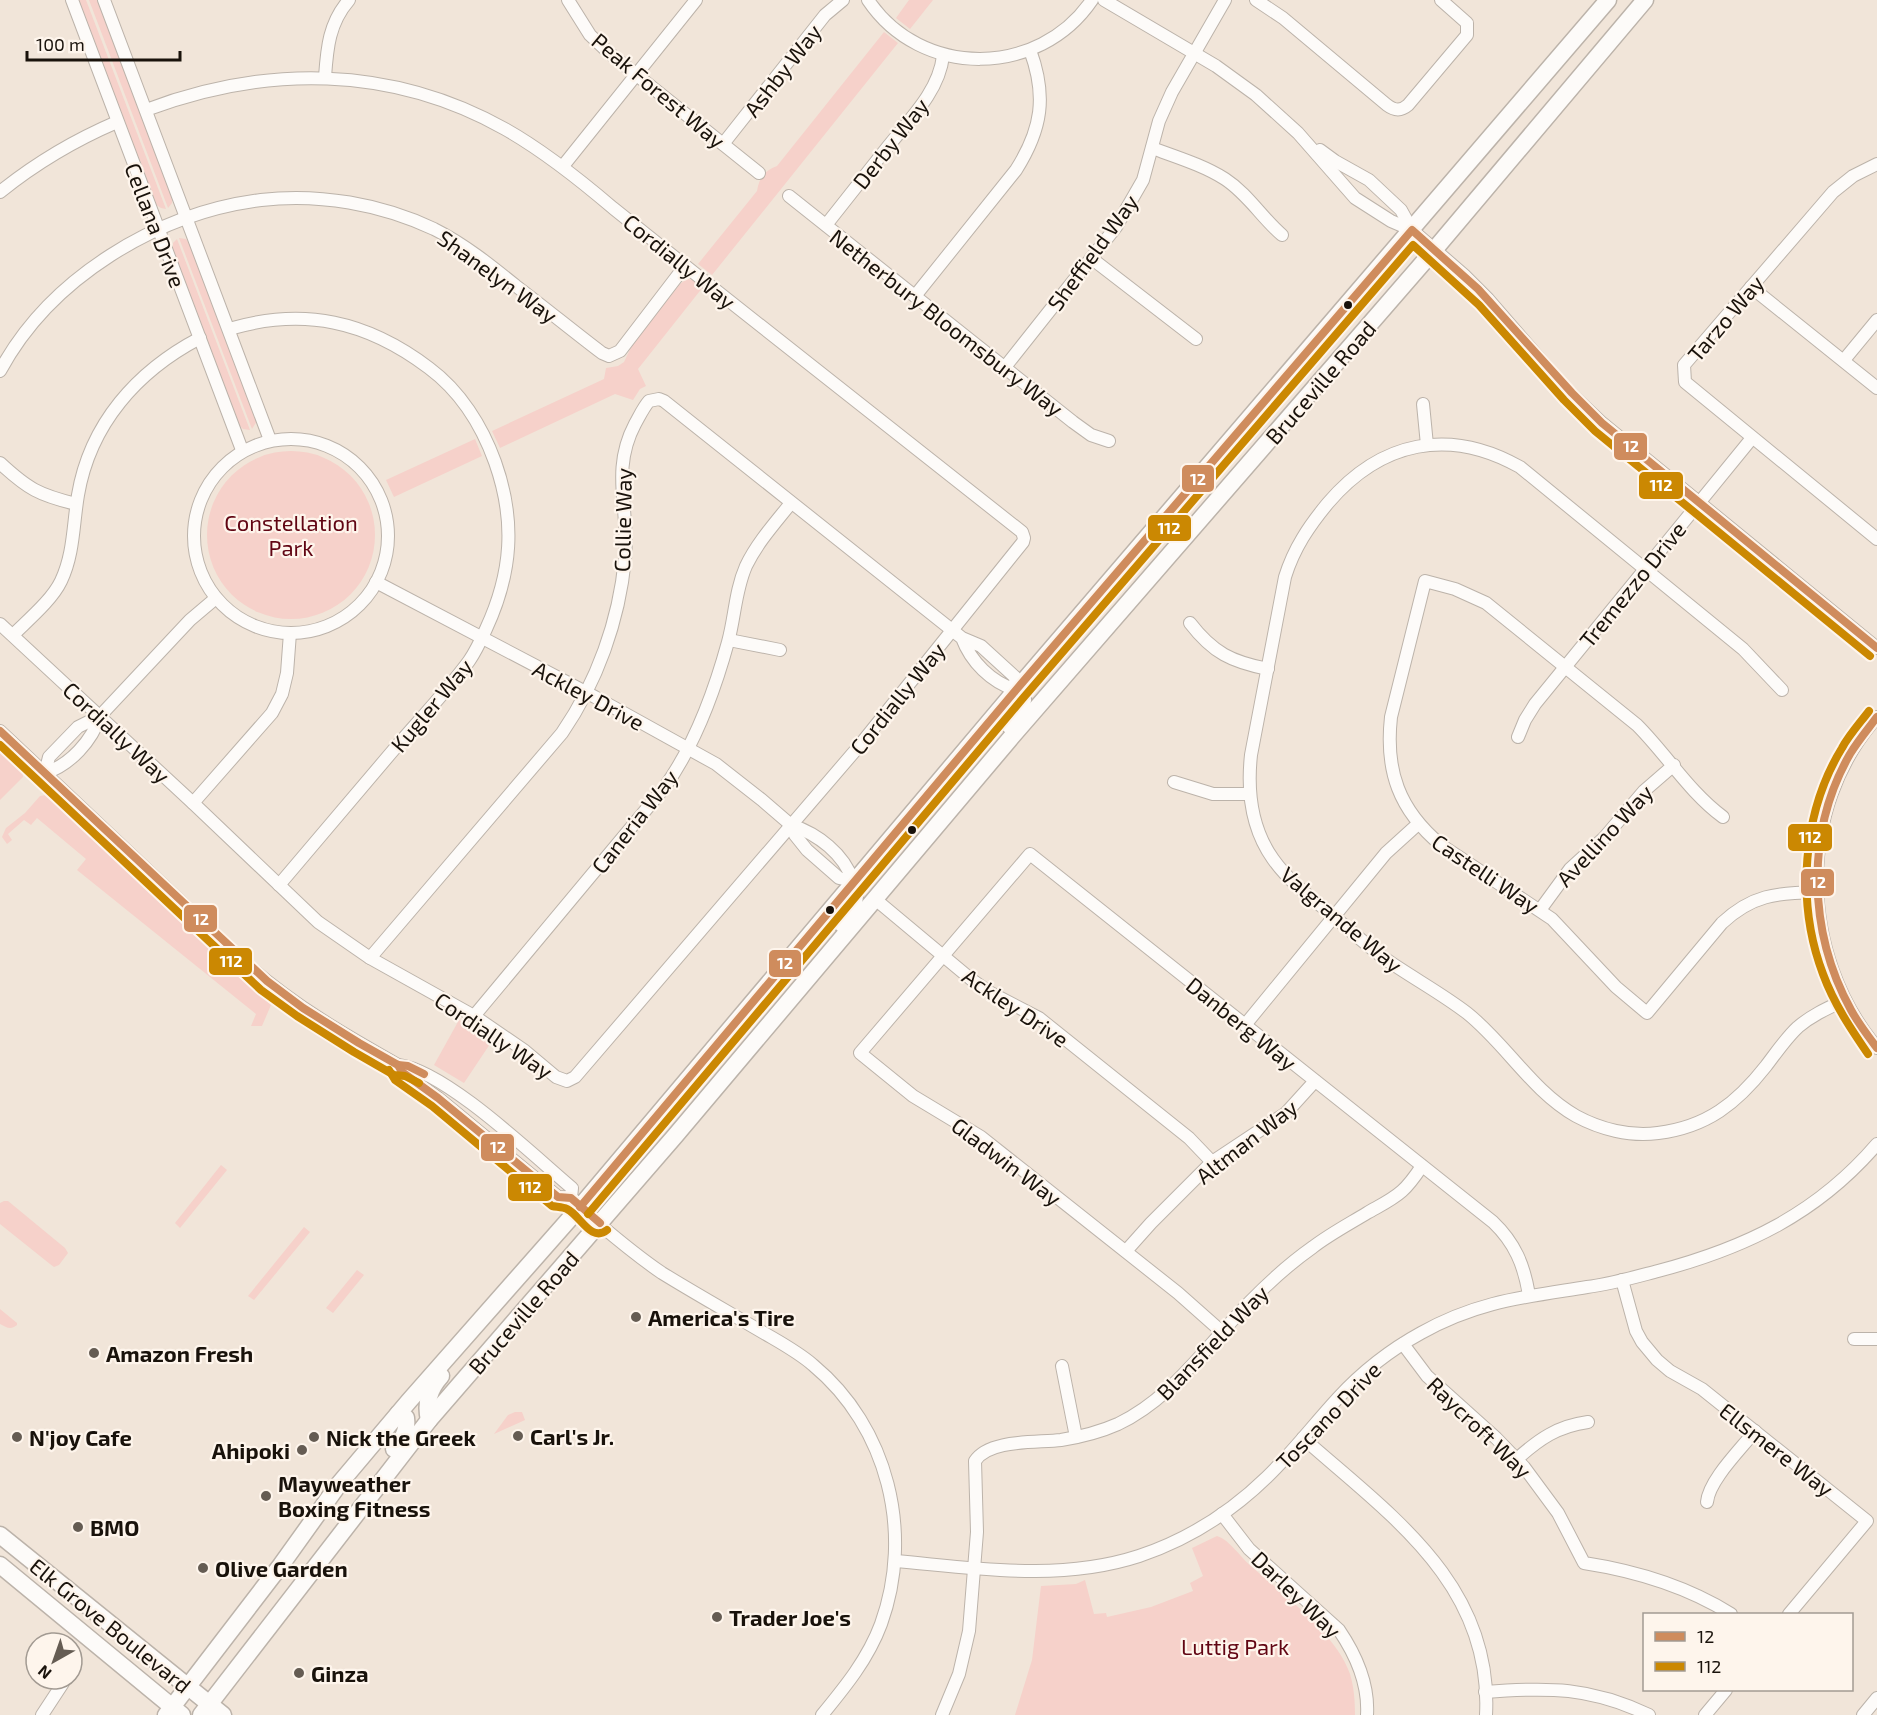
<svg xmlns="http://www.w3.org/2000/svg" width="1877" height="1715" viewBox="0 0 1877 1715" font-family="'Exo 2',sans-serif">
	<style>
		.green { fill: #f6d1ca }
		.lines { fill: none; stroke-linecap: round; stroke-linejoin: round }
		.minor-casing { stroke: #bcb3aa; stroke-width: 14 }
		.major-casing { stroke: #bcb3aa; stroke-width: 19 }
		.minor { stroke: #fdfbf9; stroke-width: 12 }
		.major { stroke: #fdfbf9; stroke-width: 16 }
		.bus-1-casing { stroke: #fef5ec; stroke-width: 12 }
		.bus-2-casing { stroke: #fef5ec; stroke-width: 12 }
		.bus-1 { stroke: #cf8c5d; stroke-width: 8 }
		.bus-2 { stroke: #cb8802; stroke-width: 8 }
		.bus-dot { fill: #19120b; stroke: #fef5ec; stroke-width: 2 }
		.poi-dot { fill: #655c53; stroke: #fef5ec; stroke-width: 2 }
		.labels { text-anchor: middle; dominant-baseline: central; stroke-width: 4.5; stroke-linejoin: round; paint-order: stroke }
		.street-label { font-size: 22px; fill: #19120b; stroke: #fef5ec }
		.park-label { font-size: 22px; fill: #610513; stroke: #fef5ec }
		.poi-label { font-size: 22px; font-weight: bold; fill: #19120b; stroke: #fef5ec; text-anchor: start }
		.line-badge { stroke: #fef5ec; stroke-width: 2 }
		.badge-label { font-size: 16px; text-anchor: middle; font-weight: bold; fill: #fff }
	</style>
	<rect width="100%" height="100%" fill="#f1e5d9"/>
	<g class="green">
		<path d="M78,0H86L166,209L161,208L155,204Z"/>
		<path d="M89,0H97L172,196V203L168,208Z"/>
		<path d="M909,0H933L910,29L896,18Z"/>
		<path d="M884,32L898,43L712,275L698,264L757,191C759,178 765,170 777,166Z"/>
		<path d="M179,238L186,239L190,244L257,421L252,429Z"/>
		<path d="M177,239L250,430L243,429L239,425L173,252V243Z"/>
		<path d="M687,279L694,280L703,287L638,369L646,386L640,389L633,400L615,394L500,448L492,431L604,379L606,368L618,366L624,362L633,343L680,284Z"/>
		<path d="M475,439L482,456L394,497L386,480Z"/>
		<circle cx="291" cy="535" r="84"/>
		<path d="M0,744L22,765L23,777L0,800Z"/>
		<path d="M46,795L243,981L271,1005L262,1026H251L256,1014L77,870L86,859L37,818L31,825L24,820L8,834L12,840L7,844L2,837L6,828L25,813L40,796Z"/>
		<path d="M459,1020L492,1041L464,1083L434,1065Z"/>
		<path d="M221,1165L227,1170L180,1228L175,1223Z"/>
		<path d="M4,1201H8L65,1248L68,1253L59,1265L54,1267L50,1264L0,1224V1203Z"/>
		<path d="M304,1227L310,1232L254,1300L248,1296Z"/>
		<path d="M357,1270L364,1275L333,1313L326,1308Z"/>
		<path d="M0,1309L17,1323V1325C11,1330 7,1328 0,1324Z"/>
		<path d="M515,1412H522L525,1420L494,1434L508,1415Z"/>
		<path d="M1217,1536C1230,1540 1240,1557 1251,1566C1282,1594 1336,1633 1350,1674C1354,1687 1355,1701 1355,1715H1015L1032,1660L1041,1586L1076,1584L1085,1580L1094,1614L1106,1613L1107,1617L1151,1607L1193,1591L1190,1583L1203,1576L1192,1548Z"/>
	</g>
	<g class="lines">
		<g class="minor-casing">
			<g id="minor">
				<path d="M72,0L242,450"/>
				<path d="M104,0L270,440"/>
				<path d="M568,0L590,35L608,52L759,173"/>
				<path d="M868,0C921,79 1039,78 1092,0"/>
				<path d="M1104,0L1216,66L1256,95L1298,133L1355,198L1391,221L1412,230L1464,275L1488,299L1563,386L1602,423L1877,648"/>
				<path d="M1256,0L1283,18L1387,105C1395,111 1401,111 1408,105L1467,35V23L1441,0"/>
				<path d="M325,77C327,48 329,23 349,0"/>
				<path d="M723,144L825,15L843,0"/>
				<path d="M1152,148C1176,157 1203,165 1225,179C1248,194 1262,218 1282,235"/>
				<path d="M1320,150L1335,161L1369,180L1401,210L1412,230"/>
				<path d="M1877,164L1853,176L1833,192L1684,365L1685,382L1877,539"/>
				<path d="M563,166L696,0"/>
				<path d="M0,192C36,163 75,140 117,122"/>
				<path d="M789,196L1073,422L1091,435L1109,441"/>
				<path d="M826,225C846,200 866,174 886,149C908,121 939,92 943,56"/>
				<path d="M1091,258L1196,339"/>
				<path d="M1751,287L1877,388"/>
				<path d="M915,296L1016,170C1042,129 1047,96 1030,50"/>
				<path d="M229,329C304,307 367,321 429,368C460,391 482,426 495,462C516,521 512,573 486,629C481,640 476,651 469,661C447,691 420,719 396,747C357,793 318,839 279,885"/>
				<path d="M1844,360L1877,320"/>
				<path d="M1005,367L1116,227L1143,180L1159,121L1172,92L1225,0"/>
				<path d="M0,371C50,278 157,213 261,200C319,193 381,204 434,229C464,244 490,265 516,286C545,308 573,331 602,353L609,356L620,351L685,266"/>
				<path d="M1423,404L1427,445"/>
				<circle cx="291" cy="536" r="97"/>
				<path d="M0,463C28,489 39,495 76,504"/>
				<path d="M376,582L595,697L716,764L762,800L791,825L795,835L807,850L839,878L853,881"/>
				<path d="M1190,623C1213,653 1232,662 1268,669"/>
				<path d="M0,624L193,803L318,922L370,958L474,1016L525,1051L556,1077L567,1081L575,1077L860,745L1023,542L1024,538L1022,532C921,452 819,372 718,292C683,264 648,236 613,208C579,179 544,151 505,129C391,65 265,65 146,110"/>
				<path d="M13,635C28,620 52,600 61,581C74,554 73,524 78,495C90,424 137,371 200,338"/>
				<path d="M729,640L780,650"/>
				<path d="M1782,690L1743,649L1520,467C1449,427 1381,441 1328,503C1309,526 1294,548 1285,577L1251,755C1247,792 1251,828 1273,859C1287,879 1306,894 1325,909C1344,925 1364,943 1384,958C1411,977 1441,993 1467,1013C1506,1044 1532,1091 1576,1116C1600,1129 1630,1137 1658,1133C1707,1127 1737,1103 1766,1066C1776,1053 1786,1038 1798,1027C1812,1015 1828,1008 1845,1000"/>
				<path d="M1877,717C1795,809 1799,955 1877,1048"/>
				<path d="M0,731L250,967C296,1007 345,1035 398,1065C445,1070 534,1156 572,1188L571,1198"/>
				<path d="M1518,737L1525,720L1535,704L1752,438"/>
				<path d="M45,773C70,765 92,741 100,716L190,620L216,598"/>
				<path d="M45,773L49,757L78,727L100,716"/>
				<path d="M1174,782L1213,794H1249"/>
				<path d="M193,803L272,713L282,694L287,673L290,633"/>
				<path d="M1723,817C1689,792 1667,755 1637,725L1486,603L1455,589L1425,581L1391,717C1385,771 1399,810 1441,845L1552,919L1616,987L1647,1013L1722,923C1752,895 1776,893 1816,892"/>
				<path d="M791,825C818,834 844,854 853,881"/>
				<path d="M875,899L972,980L989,992L1039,1018L1189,1138L1212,1162"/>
				<path d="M1540,910L1570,869L1604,838L1644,791L1674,765"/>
				<path d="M370,958L562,733C597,682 619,621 625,559C630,510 610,471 635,424C639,417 643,408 649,401L659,399L664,401L962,638L981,646L1015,677L1016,690C991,682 971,662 962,638"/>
				<path d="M474,1016L664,788C695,745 714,693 728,642C735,617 735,591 746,566C757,543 775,523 791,503"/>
				<path d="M1245,1025L1386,853L1418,824"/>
				<path d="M398,1065L402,1072L438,1098L558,1197C561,1197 568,1197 571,1198C579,1202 590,1217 598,1223C618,1240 640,1258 662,1273C696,1294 730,1313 764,1333C781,1343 798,1352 813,1365C888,1427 914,1533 881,1624C868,1659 845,1687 822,1715"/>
				<path d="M1126,1251L1151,1223L1212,1162L1286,1113L1315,1081"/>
				<path d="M1622,1280L1636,1331L1642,1342L1657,1360L1670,1371L1702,1389L1867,1521L1789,1614"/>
				<path d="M1222,1332L1178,1293L981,1137L913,1096L860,1053L1030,854L1493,1222C1515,1243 1524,1265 1529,1295"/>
				<path d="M1854,1339H1877"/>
				<path d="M1403,1344L1427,1376L1496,1438L1524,1467L1558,1513L1584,1563C1636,1571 1686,1586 1731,1614"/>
				<path d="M1062,1366L1076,1437"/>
				<path d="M1303,1438C1389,1514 1493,1584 1486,1715"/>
				<path d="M1517,1459C1539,1439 1558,1426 1588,1422"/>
				<path d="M1707,1502C1709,1480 1741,1449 1755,1431"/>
				<path d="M1222,1514L1249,1549L1339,1630C1356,1655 1369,1683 1367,1715"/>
				<path d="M895,1561C976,1568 1059,1582 1139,1556C1187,1540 1230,1513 1267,1477C1292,1453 1314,1424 1338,1398C1362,1372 1390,1350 1421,1333C1478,1301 1525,1297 1587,1287C1611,1284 1635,1277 1658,1271C1745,1248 1817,1214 1877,1144"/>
				<path d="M1485,1692C1548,1687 1591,1687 1649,1715"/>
				<path d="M42,1715L63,1683"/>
				<path d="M942,1715L959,1674L969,1631L977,1532L975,1461C989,1439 1037,1443 1061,1440C1080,1437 1100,1432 1118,1424C1162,1403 1191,1366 1223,1331C1250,1300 1279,1271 1313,1247C1330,1234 1349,1224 1367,1213C1379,1206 1392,1200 1402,1191C1410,1184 1416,1175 1422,1166"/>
				<path d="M1705,1715L1726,1690"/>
				<path d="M1863,1715L1877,1698"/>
			</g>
		</g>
		<g class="major-casing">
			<g id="major">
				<path d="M1010,726L1021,712L1023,700L1016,690"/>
				<path d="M842,924C853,910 858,900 853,881"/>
				<path d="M429,1420C425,1403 429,1389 441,1376"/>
				<path d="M394,1449C402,1440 408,1431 406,1418L398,1414"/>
				<path d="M0,1535L223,1715"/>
				<path d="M0,1565L182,1715"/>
				<path d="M166,1715L281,1565L339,1484L409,1401L580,1207L1016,690L1608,0"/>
				<path d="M201,1715L429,1420L675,1136L1014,734L1435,249L1645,0"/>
			</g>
		</g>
		<use href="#minor" class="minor"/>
		<use href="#major" class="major"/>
		<g class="bus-1-casing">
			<g id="bus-1">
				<path d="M1877,717C1868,729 1858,741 1850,754C1805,832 1808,932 1851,1010C1858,1023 1868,1036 1877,1048"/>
				<path d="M0,731L267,981L303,1008L359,1043L398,1065L408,1066L424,1074"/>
				<path d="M398,1065L402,1072L438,1098L558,1197L571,1198L600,1223"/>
				<path d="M580,1207L1016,690L1412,230L1478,289L1572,393L1602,423L1877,648"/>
			</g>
		</g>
		<g class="bus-2-casing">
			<g id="bus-2">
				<path d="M0,745L261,990L297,1016L354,1052L394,1075L405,1076L419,1083"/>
				<path d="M1868,1054C1851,1029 1834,1004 1823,974C1796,903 1802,813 1842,748C1849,735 1860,723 1869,711"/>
				<path d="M389,1070L395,1080L432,1106L552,1206C557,1207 563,1207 567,1209C580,1215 591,1243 607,1230"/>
				<path d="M588,1214L1024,697L1413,245L1479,305L1564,400L1595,431L1870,656"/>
			</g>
		</g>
		<use href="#bus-1" class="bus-1"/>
		<use href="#bus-2" class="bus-2"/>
	</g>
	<g class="bus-dot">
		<circle cx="1348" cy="305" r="5"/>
		<circle cx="912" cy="830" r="5"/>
		<circle cx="830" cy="910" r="5"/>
	</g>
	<g class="poi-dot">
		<circle cx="636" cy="1317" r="6"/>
		<circle cx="94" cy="1353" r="6"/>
		<circle cx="518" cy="1436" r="6"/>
		<circle cx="17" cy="1437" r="6"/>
		<circle cx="314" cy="1437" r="6"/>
		<circle cx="302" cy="1450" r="6"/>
		<circle cx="266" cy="1496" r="6"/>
		<circle cx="78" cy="1527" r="6"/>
		<circle cx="203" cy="1568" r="6"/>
		<circle cx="717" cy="1617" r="6"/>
		<circle cx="299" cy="1673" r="6"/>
	</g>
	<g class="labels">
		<g class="street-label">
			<text transform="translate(782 70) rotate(-52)">Ashby Way</text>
			<text transform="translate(659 90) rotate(40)">Peak Forest Way</text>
			<text transform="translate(890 143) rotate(-52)">Derby Way</text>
			<text transform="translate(156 225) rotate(69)">Cellana Drive</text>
			<text transform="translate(1092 252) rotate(-54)">Sheffield Way</text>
			<text transform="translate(680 261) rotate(39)">Cordially Way</text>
			<text transform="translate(498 276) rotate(36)">Shanelyn Way</text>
			<text transform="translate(1725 318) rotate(-50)">Tarzo Way</text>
			<text transform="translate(947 322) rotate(38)">Netherbury Bloomsbury Way</text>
			<text transform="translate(1320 382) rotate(-49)">Bruceville Road</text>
			<text transform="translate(622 520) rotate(-89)">Collie Way</text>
			<text transform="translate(1632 584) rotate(-51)">Tremezzo Drive</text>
			<text transform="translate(589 695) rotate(28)">Ackley Drive</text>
			<text transform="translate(897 698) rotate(-51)">Cordially Way</text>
			<text transform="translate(431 705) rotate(-50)">Kugler Way</text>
			<text transform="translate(117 732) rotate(43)">Cordially Way</text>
			<text transform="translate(634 821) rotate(-52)">Caneria Way</text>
			<text transform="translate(1604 835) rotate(-47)">Avellino Way</text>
			<text transform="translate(1486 873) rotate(34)">Castelli Way</text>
			<text transform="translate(1342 919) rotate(40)">Valgrande Way</text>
			<text transform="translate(1016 1007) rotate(34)">Ackley Drive</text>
			<text transform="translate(1242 1023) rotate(39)">Danberg Way</text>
			<text transform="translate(494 1035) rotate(34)">Cordially Way</text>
			<text transform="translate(1246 1141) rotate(-38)">Altman Way</text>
			<text transform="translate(1007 1161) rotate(37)">Gladwin Way</text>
			<text transform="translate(523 1312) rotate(-49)">Bruceville Road</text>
			<text transform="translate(1212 1342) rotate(-46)">Blansfield Way</text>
			<text transform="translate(1328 1415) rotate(-46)">Toscano Drive</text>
			<text transform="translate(1480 1427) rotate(44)">Raycroft Way</text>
			<text transform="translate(1777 1449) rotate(38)">Ellsmere Way</text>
			<text transform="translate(1297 1594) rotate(44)">Darley Way</text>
			<text transform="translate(111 1625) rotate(39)">Elk Grove Boulevard</text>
		</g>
		<g class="park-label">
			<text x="291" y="522">Constellation<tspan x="291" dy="25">Park</tspan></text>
			<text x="1235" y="1646">Luttig Park</text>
		</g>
		<g class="poi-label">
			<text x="648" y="1317">America's Tire</text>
			<text x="106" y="1353">Amazon Fresh</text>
			<text x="530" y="1436">Carl's Jr.</text>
			<text x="29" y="1437">N'joy Cafe</text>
			<text x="326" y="1437">Nick the Greek</text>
			<text x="290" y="1450" text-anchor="end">Ahipoki</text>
			<text x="278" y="1483">Mayweather<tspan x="278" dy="25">Boxing Fitness</tspan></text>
			<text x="90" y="1527">BMO</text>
			<text x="215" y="1568">Olive Garden</text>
			<text x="729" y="1617">Trader Joe's</text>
			<text x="311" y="1673">Ginza</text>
		</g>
	</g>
	<g class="line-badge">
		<rect x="1613" y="432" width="35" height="29" rx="6" fill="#cf8c5d"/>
		<rect x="1181" y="464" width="34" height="29" rx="6" fill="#cf8c5d"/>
		<rect x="1638" y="471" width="46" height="29" rx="6" fill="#cb8802"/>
		<rect x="1147" y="514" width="45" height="28" rx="6" fill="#cb8802"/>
		<rect x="1787" y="823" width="46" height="29" rx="6" fill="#cb8802"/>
		<rect x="1800" y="868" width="35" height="29" rx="6" fill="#cf8c5d"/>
		<rect x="183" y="904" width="35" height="29" rx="6" fill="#cf8c5d"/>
		<rect x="208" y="947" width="45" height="29" rx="6" fill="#cb8802"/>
		<rect x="768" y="949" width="34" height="29" rx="6" fill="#cf8c5d"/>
		<rect x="480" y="1133" width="35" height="29" rx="6" fill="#cf8c5d"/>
		<rect x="507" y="1173" width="46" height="29" rx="6" fill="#cb8802"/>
	</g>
	<g class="badge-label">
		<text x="1631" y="452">12</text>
		<text x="1198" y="485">12</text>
		<text x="1661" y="491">112</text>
		<text x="1169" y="534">112</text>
		<text x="1810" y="843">112</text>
		<text x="1818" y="888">12</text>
		<text x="201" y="925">12</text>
		<text x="231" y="967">112</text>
		<text x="785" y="969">12</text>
		<text x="498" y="1153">12</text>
		<text x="530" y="1193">112</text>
	</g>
	<rect x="1643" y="1613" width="210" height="78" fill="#fef5ec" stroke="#a29a92" stroke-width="1.5"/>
	<rect x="1655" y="1632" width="30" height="9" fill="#cf8c5d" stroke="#a29a92" stroke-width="1.5"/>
	<text x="1697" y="1643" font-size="18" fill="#19120b">12</text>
	<rect x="1655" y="1662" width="30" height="9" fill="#cb8802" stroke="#a29a92" stroke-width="1.5"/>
	<text x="1697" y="1673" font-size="18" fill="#19120b">112</text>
	<g transform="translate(54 1661) rotate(220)"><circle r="28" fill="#fef5ec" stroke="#a29a92" stroke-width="1.5"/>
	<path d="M0-4.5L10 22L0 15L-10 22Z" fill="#655c53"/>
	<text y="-9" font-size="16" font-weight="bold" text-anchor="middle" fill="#19120b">N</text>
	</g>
	<path d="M27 51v9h153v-9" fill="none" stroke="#19120b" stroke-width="3"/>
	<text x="36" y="51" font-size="18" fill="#19120b" stroke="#fef5ec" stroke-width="4.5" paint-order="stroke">100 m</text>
</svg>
